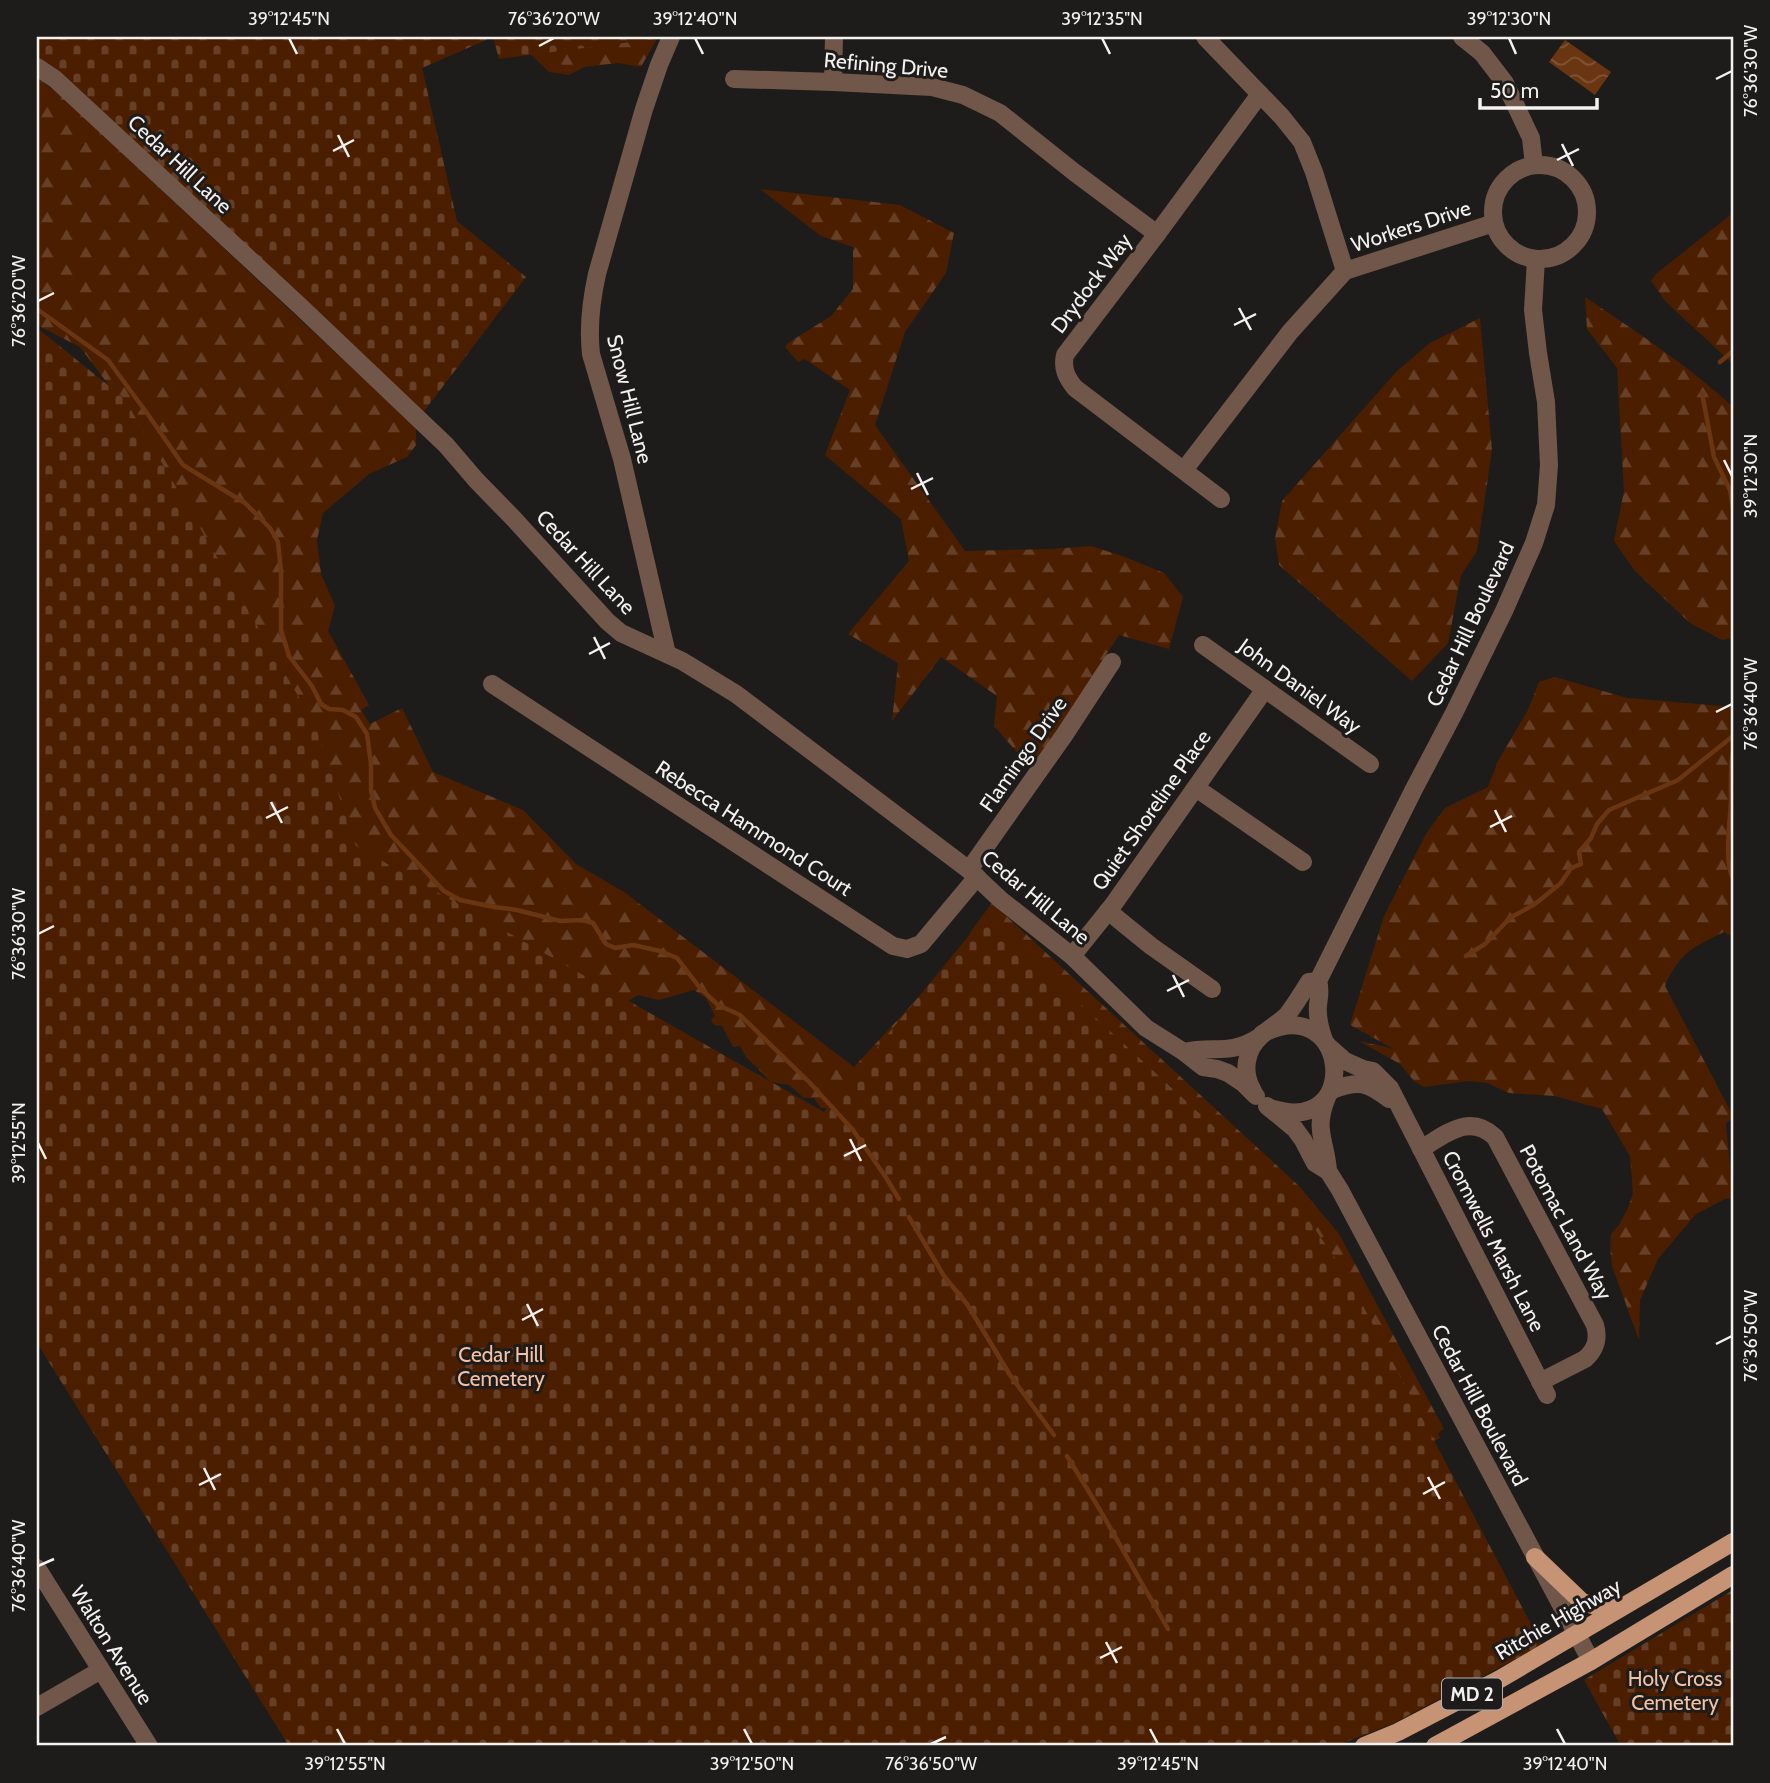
<svg xmlns="http://www.w3.org/2000/svg" width="1770" height="1783" viewBox="0 0 1770 1783" font-family="Cabin,sans-serif">
	<style>
		.forest { fill: url(#forest-firs) }
		.cemetery { fill: url(#cemetery-stones) }
		.water { fill: url(#water-waves) }
		.lines { fill: none; stroke-linecap: round; stroke-linejoin: round }
		.stream { stroke: #6a3612; stroke-width: 4.5 }
		.street { stroke: #705749; stroke-width: 18 }
		.primary { stroke: #c69375; stroke-width: 18 }
		.ticks { fill: none; stroke: #f4f2f1; stroke-width: 2.5 }
		.labels { text-anchor: middle; dominant-baseline: central; stroke-width: 6; stroke-linejoin: round; paint-order: stroke }
		.shield { fill: #1e1c1a; stroke: #b4b2b0; stroke-width: 2 }
		.shield-label { font-size: 19px; font-weight: bold; fill: #f4f2f1 }
		.street-label { font-size: 21px; fill: #f4f2f1; stroke: #1e1c1a }
		.park-label { font-size: 21px; fill: #f4c1a4; stroke: #1e1c1a }
		.neatline { fill: none; stroke: #f4f2f1; stroke-width: 2.5 }
		.ticks-label { font-size: 18px; text-anchor: middle; fill: #f4f2f1 }
	</style>
	<defs>
		<pattern id="forest-firs" width="22" height="20" patternUnits="userSpaceOnUse" patternTransform="scale(1.75)"><rect width="22" height="20" fill="#4b1e00"/><path d="M5 1l3.5 6h-7zM16 11l3.5 6h-7z" fill="#663f26"/></pattern>
		<pattern id="cemetery-stones" width="16" height="16" patternUnits="userSpaceOnUse" patternTransform="scale(1.75)"><rect width="16" height="16" fill="#4b1e00"/><path d="M2 7V4a2 2 0 0 1 4 0v3zM10 15v-3a2 2 0 0 1 4 0v3z" fill="#663f26"/></pattern>
		<pattern id="water-waves" width="16" height="10" patternUnits="userSpaceOnUse" patternTransform="scale(1.75)"><rect width="16" height="10" fill="#6a3612"/><path d="M0 5q4-4 8 0t8 0" fill="none" stroke="#805435"/></pattern>
	</defs>
	<rect width="100%" height="100%" fill="#1e1c1a"/>
	<g class="forest">
		<path d="M513,37H658L641,67L618,63L584,67L569,75L549,72Z"/>
		<path d="M37,77L64,99L416,428V445L407,457L369,474L323,513L317,540L321,574L335,606L328,631L369,705L361,710L370,724L402,708L433,772L523,810L576,864L624,892L854,1067L953,960L958,958L971,931L992,903L1299,1186L1339,1234L1444,1429L1438,1433L1440,1438L1421,1447L1192,1123L1170,1085L1154,1079L837,1108H821L814,1098H804L789,1085L771,1082L746,1057L740,1046L733,1047L722,1026L714,1025L711,1019L715,1016L706,998L694,990L659,1000L638,995L620,1006L405,986L126,408L80,347L37,325Z"/>
		<path d="M760,189L900,205L954,233L946,273L905,332L875,425L965,551L1052,549L1091,546L1122,556L1164,573L1183,597L1169,649L1119,635L1032,769L994,726L997,696L941,657L892,721L898,663L848,634L909,561L901,519L825,455L850,390L805,359L798,362L785,347L788,343L831,316L853,289V247L821,236Z"/>
		<path d="M1733,213V364L1666,302L1651,281L1657,273Z"/>
		<path d="M1585,297C1636,332 1688,365 1733,407V638L1722,640L1690,623L1635,571L1614,541L1624,491L1617,368L1587,329Z"/>
		<path d="M1480,318L1492,450L1477,551L1461,575L1448,643L1412,681L1279,565L1275,538L1282,501L1397,371L1430,343Z"/>
		<path d="M1555,677L1627,698L1733,707V937L1724,932C1693,947 1679,953 1665,986L1732,1114V1119L1726,1123L1733,1198L1725,1199L1696,1214L1658,1259L1640,1300L1639,1340L1612,1266L1610,1245L1611,1234L1619,1225L1628,1208L1633,1193L1630,1156L1602,1109L1555,1096L1509,1093L1487,1083L1469,1081L1424,1087L1414,1081L1400,1064L1359,1041L1394,1049L1350,1025L1384,916L1426,834L1445,808L1488,787L1498,761L1528,710L1539,682Z"/>
	</g>
	<g class="cemetery">
		<path d="M37,37H493L422,68L457,221L526,277L422,414L37,62Z"/>
		<path d="M493,37H656L655,39L499,59Z"/>
		<path d="M37,328L124,398L315,725L356,846L824,1112L985,916L1275,1183L1309,1221L1333,1255L1362,1304L1542,1645L1394,1723L1336,1746H289L37,1343Z"/>
		<path d="M1733,1590V1746H1621L1584,1680Z"/>
	</g>
	<path class="water" d="M1565,40L1611,72L1595,95L1549,62Z"/>
	<g class="lines">
		<g class="stream">
			<path d="M37,309L108,360L149,416L183,465L245,503L270,528L278,542L281,571V630L289,656L312,686L321,704L329,709L343,710L356,717L367,734L371,764V790L375,808L391,835L444,891L460,900L494,907L517,910L560,921L582,920L593,923L606,944L615,948L633,945L660,951L677,958L700,988L718,1005L740,1015L809,1082L853,1130L885,1176L899,1199"/>
			<path d="M1720,362L1733,351"/>
			<path d="M1702,393L1714,457L1730,490L1733,508"/>
			<path d="M1733,751C1730,767 1731,784 1731,801C1730,822 1724,860 1733,879"/>
			<path d="M1466,956L1485,944L1510,918L1535,904L1561,883L1571,868L1581,864L1579,852L1591,838L1597,824L1609,810L1678,780L1733,736"/>
			<path d="M909,1217L944,1276L967,1304L1010,1375L1054,1435"/>
			<path d="M1067,1456L1100,1510L1168,1629"/>
		</g>
		<g class="street">
			<path d="M1205,37L1282,117L1302,142L1314,172L1345,271"/>
			<path d="M1462,37L1482,53L1505,83L1531,138L1534,165"/>
			<path d="M37,67L55,79L301,307L446,445L476,480L514,519L607,621L621,633L682,661L736,694L969,870L1001,900L1072,956L1146,1028L1184,1052L1203,1067L1217,1069L1228,1073L1243,1083L1256,1096"/>
			<path d="M734,79L833,82L932,87L963,95L1000,113L1074,172L1157,234"/>
			<path d="M833,82L834,37"/>
			<circle cx="1540" cy="212" r="47"/>
			<path d="M1184,470L1290,332L1345,271L1494,223"/>
			<path d="M1221,499L1075,388C1066,377 1062,368 1065,355L1157,234L1260,94"/>
			<path d="M1203,645L1370,764"/>
			<path d="M667,654L622,459L591,354C588,327 591,301 597,274L644,109L659,65L671,37"/>
			<path d="M492,684L893,946L907,949L921,944L977,877"/>
			<path d="M1196,788L1303,862"/>
			<path d="M969,870L1065,734L1112,662"/>
			<path d="M1108,911L1151,946L1212,989"/>
			<path d="M1072,956L1113,905L1265,689"/>
			<path d="M1262,1034C1347,989 1365,1136 1273,1109"/>
			<path d="M1324,1040C1320,1029 1317,1017 1318,1005C1319,996 1321,990 1318,981L1414,789L1454,713L1504,611L1534,543L1546,505L1549,465L1546,402L1538,353L1533,310L1536,259"/>
			<path d="M1328,1046L1345,1061L1363,1069L1373,1071L1390,1088L1547,1395"/>
			<path d="M1184,1052C1213,1045 1229,1056 1258,1038"/>
			<path d="M1332,1090C1359,1080 1367,1082 1389,1099"/>
			<path d="M1253,1091C1242,1073 1245,1050 1261,1036C1269,1028 1279,1023 1287,1015C1295,1005 1302,993 1309,982L1318,981"/>
			<path d="M1327,1097C1313,1131 1326,1140 1328,1171"/>
			<path d="M1267,1106L1295,1129L1303,1140L1315,1163L1328,1171L1340,1190L1591,1661"/>
			<path d="M1421,1149C1446,1134 1469,1113 1495,1137L1595,1325C1599,1339 1596,1349 1585,1359L1540,1382"/>
			<path d="M37,1568L149,1746"/>
			<path d="M37,1707L101,1670"/>
		</g>
		<g class="primary">
			<path d="M1535,1557L1582,1602L1602,1608L1623,1606"/>
			<path d="M1364,1746L1398,1732L1500,1679L1733,1542"/>
			<path d="M1435,1746L1591,1661L1733,1575"/>
		</g>
	</g>
	<path class="ticks" d="M289,38L297,54M695,38L703,54M1102,38L1110,54M1509,38L1516,54M539,46L554,38M1716,79L1732,71M338,135L349,157M1562,144L1573,166M333,151L354,140M1557,160L1579,149M38,301L54,293M1239,308L1251,330M1234,325L1256,314M1724,460L1732,476M917,473L928,495M911,489L933,478M594,637L605,659M589,654L610,643M1716,712L1732,704M271,802L282,823M1495,810L1506,832M266,818L288,807M1490,827L1512,816M38,934L54,926M1173,975L1184,997M1167,991L1189,980M850,1139L861,1161M38,1143L46,1159M844,1156L866,1145M527,1304L538,1326M522,1320L543,1309M1716,1344L1732,1336M204,1468L215,1490M1428,1477L1440,1499M199,1485L221,1474M1423,1494L1445,1482M38,1566L54,1559M1106,1642L1117,1663M1100,1658L1122,1647M337,1729L345,1744M744,1729L752,1744M1150,1729L1158,1744M1557,1729L1565,1744M931,1744L946,1737"/>
	<g class="labels">
		<rect class="shield" x="1442" y="1678.5" width="60" height="31" rx="5"/>
		<g class="shield-label">
			<text x="1472" y="1694">MD 2</text>
		</g>
		<g class="street-label">
			<text transform="translate(886 65) rotate(5)">Refining Drive</text>
			<text transform="translate(180 164) rotate(43)">Cedar Hill Lane</text>
			<text transform="translate(1411 226) rotate(-18)">Workers Drive</text>
			<text transform="translate(1091 283) rotate(-53)">Drydock Way</text>
			<text transform="translate(630 399) rotate(76)">Snow Hill Lane</text>
			<text transform="translate(586 562) rotate(47)">Cedar Hill Lane</text>
			<text transform="translate(1470 624) rotate(-65)">Cedar Hill Boulevard</text>
			<text transform="translate(1300 686) rotate(36)">John Daniel Way</text>
			<text transform="translate(1023 754) rotate(-55)">Flamingo Drive</text>
			<text transform="translate(1151 810) rotate(-55)">Quiet Shoreline Place</text>
			<text transform="translate(754 828) rotate(33)">Rebecca Hammond Court</text>
			<text transform="translate(1036 897) rotate(40)">Cedar Hill Lane</text>
			<text transform="translate(1566 1222) rotate(62)">Potomac Land Way</text>
			<text transform="translate(1494 1241) rotate(63)">Cromwells Marsh Lane</text>
			<text transform="translate(1480 1405) rotate(62)">Cedar Hill Boulevard</text>
			<text transform="translate(1558 1619) rotate(-30)">Ritchie Highway</text>
			<text transform="translate(112 1645) rotate(58)">Walton Avenue</text>
		</g>
		<g class="park-label">
			<text x="501" y="1354">Cedar Hill<tspan x="501" dy="24">Cemetery</tspan></text>
			<text x="1675" y="1678">Holy Cross<tspan x="1675" dy="24">Cemetery</tspan></text>
		</g>
	</g>
	<rect width="1770" height="1783" fill="none" stroke="#1e1c1a" stroke-width="77"/>
	<path d="M1480 98v10h117v-10" fill="none" stroke="#f4f2f1" stroke-width="3.5"/>
	<text x="1490" y="98" font-size="21" fill="#f4f2f1" stroke="#1e1c1a" stroke-width="5" paint-order="stroke">50 m</text>
	<rect x="38" y="38" width="1694" height="1706" class="neatline"/>
	<g class="ticks-label">
		<text x="289" y="25">39°12'45"N</text>
		<text x="554" y="25">76°36'20"W</text>
		<text x="695" y="25">39°12'40"N</text>
		<text x="1102" y="25">39°12'35"N</text>
		<text x="1509" y="25">39°12'30"N</text>
		<text transform="translate(1751 71) rotate(-90)" y="6">76°36'30"W</text>
		<text transform="translate(19 301) rotate(-90)" y="6">76°36'20"W</text>
		<text transform="translate(1751 476) rotate(-90)" y="6">39°12'30"N</text>
		<text transform="translate(1751 704) rotate(-90)" y="6">76°36'40"W</text>
		<text transform="translate(19 934) rotate(-90)" y="6">76°36'30"W</text>
		<text transform="translate(19 1143) rotate(-90)" y="6">39°12'55"N</text>
		<text transform="translate(1751 1336) rotate(-90)" y="6">76°36'50"W</text>
		<text transform="translate(19 1566) rotate(-90)" y="6">76°36'40"W</text>
		<text x="345" y="1770">39°12'55"N</text>
		<text x="752" y="1770">39°12'50"N</text>
		<text x="931" y="1770">76°36'50"W</text>
		<text x="1158" y="1770">39°12'45"N</text>
		<text x="1565" y="1770">39°12'40"N</text>
	</g>
</svg>
